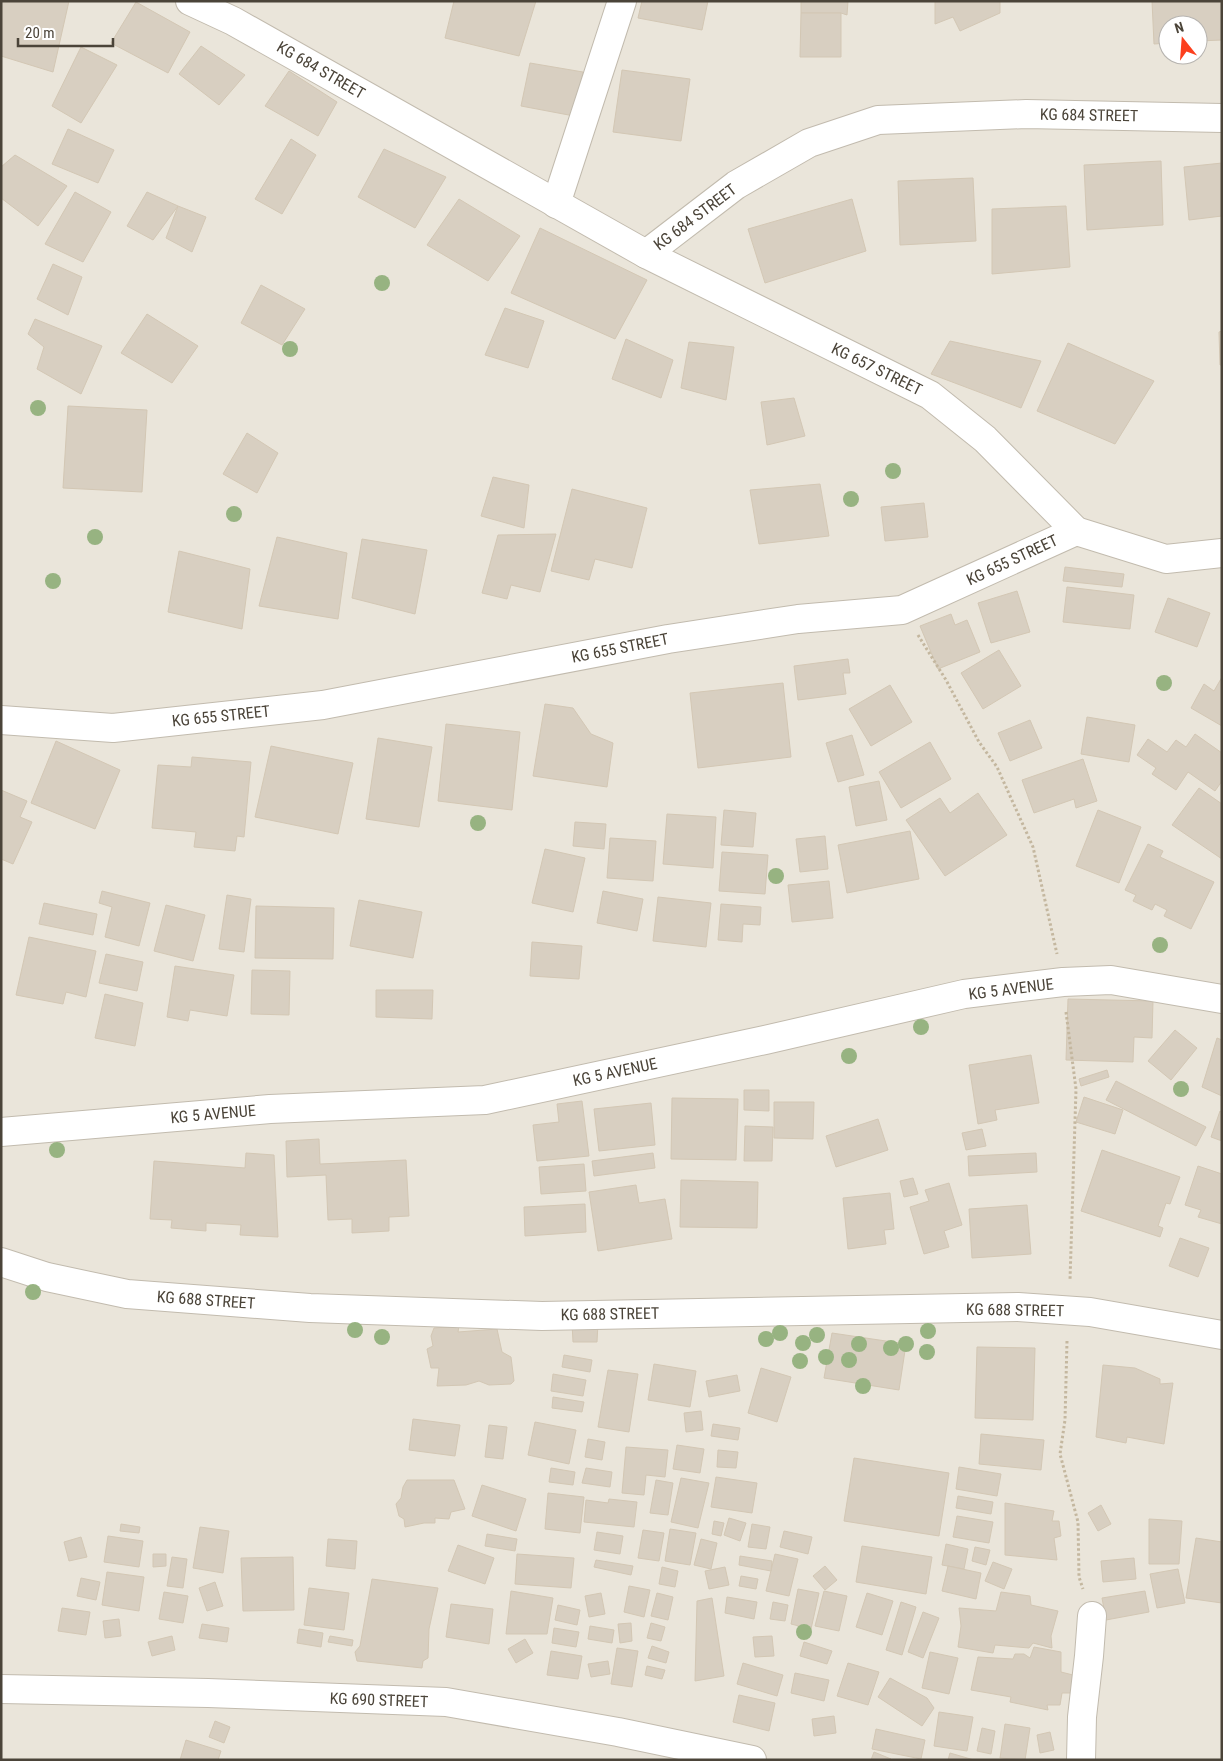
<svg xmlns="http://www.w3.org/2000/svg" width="1223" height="1761" viewBox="0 0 1223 1761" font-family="'Roboto Condensed',sans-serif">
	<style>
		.residential { fill: #eae5da; fill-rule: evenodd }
		.building { fill: #d8cfc1; stroke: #d3c7b4 }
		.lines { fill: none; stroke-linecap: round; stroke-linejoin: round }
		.minor-casing { stroke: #c2bbae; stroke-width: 30 }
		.path { stroke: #c4b79f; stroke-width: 3; stroke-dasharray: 2.5 2.5; stroke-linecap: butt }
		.minor { stroke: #fff; stroke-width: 28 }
		.tree { fill: #97b381 }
		.labels { text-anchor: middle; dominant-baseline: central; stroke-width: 4; stroke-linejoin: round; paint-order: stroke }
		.street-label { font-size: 16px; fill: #4b4439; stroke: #fff }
	</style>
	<rect width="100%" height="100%" fill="#f6f3ec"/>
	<path class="residential" d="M1,1H1222V1760H1ZM1168,25H1198V55H1168Z"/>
	<g class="building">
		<path d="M1,1H69L53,72L1,56Z"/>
		<path d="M454,1H536L519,56L445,38Z"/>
		<path d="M642,1H708L702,30L638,18Z"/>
		<path d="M801,1H848L847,15L841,13H801Z"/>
		<path d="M935,1H1000V13L960,31L953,17L935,24Z"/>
		<path d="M1152,1H1222V40L1198,41V25H1168V43L1154,44Z"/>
		<path d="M136,2L190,32L168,73L111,43Z"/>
		<path d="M801,13H841V57H800Z"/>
		<path d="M201,46L245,75L219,105L179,74Z"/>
		<path d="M81,47L117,65L81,123L52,106Z"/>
		<path d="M530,63L583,72L574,116L521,106Z"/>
		<path d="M622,70L690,79L681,141L613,132Z"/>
		<path d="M289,71L337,102L318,136L265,106Z"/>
		<path d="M68,129L114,150L98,183L52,164Z"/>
		<path d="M291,139L316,155L282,214L255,199Z"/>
		<path d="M384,149L446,177L415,228L358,197Z"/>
		<path d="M15,155L67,186L38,226L1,198V167Z"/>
		<path d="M1161,161L1163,225L1087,230L1084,165Z"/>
		<path d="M1222,163V216L1189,220L1184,167Z"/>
		<path d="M973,178L976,241L900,245L898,181Z"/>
		<path d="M75,192L111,212L83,262L45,244Z"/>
		<path d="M147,192L178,206L153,240L127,226Z"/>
		<path d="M459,199L520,236L488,281L427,245Z"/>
		<path d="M852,199L866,251L765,283L748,229Z"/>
		<path d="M178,206L206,217L192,252L166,238Z"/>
		<path d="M1066,206L1070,267L992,274V209Z"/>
		<path d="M540,228L647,280L615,339L511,293Z"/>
		<path d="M53,264L82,277L68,315L37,299Z"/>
		<path d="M261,285L305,309L282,345L241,323Z"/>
		<path d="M505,308L544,321L528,368L485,355Z"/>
		<path d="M147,314L198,346L172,383L121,353Z"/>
		<path d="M35,319L102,346L81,394L37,369L44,347L28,334Z"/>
		<path d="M1222,331V365H1220L1219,332Z"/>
		<path d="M626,339L673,360L661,398L612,379Z"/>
		<path d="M950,341L1041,361L1021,408L931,374Z"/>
		<path d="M689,342L734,347L726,400L681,388Z"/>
		<path d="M1068,343L1154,381L1115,444L1037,411Z"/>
		<path d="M794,398L805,436L767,445L761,402Z"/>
		<path d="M68,406L147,410L142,492L63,488Z"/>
		<path d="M247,433L278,453L257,493L223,474Z"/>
		<path d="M493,477L529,485L524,528L481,516Z"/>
		<path d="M820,484L829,536L759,544L750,490Z"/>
		<path d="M572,489L647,508L632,568L595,559L589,580L551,571Z"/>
		<path d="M924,503L928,537L885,541L881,507Z"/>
		<path d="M556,534L540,592L511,585L507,599L482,593L498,535Z"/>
		<path d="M277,537L347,553L338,619L259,606Z"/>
		<path d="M362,539L427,550L415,614L352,598Z"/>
		<path d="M179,551L250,569L242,629L168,612Z"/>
		<path d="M1065,567L1124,574L1122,587L1063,581Z"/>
		<path d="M1067,587L1134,595L1130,629L1063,622Z"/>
		<path d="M1017,591L1030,632L991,643L978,603Z"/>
		<path d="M1168,598L1210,613L1197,647L1155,632Z"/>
		<path d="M951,614L955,625L967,620L980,652L938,669L920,626Z"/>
		<path d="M999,650L1021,686L983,709L961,673Z"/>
		<path d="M848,659L850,673H843L846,694L798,700L794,666Z"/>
		<path d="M1222,677V726L1191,708L1204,684L1214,691Z"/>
		<path d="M783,683L791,757L698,768L690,693Z"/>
		<path d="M890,685L912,722L871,746L849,709Z"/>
		<path d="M545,704L573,708L591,734L613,743L607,787L533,776Z"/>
		<path d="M1087,717L1135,725L1129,762L1081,754Z"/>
		<path d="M1030,720L1042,748L1010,761L998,733Z"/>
		<path d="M446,724L520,732L512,810L438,801Z"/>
		<path d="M1195,734L1222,753V781L1215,791L1188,772L1176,790L1152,774L1156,768L1137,755L1148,739L1167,752L1176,740L1186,747Z"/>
		<path d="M852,735L864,775L838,782L826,743Z"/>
		<path d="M378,738L432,747L419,827L366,819Z"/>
		<path d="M56,741L120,770L95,829L31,803Z"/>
		<path d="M930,742L951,779L901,808L879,772Z"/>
		<path d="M271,746L353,763L338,834L255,817Z"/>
		<path d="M192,757L251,762L244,837L237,836L235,851L194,847L196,832L152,828L158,765L191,767Z"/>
		<path d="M1083,759L1097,801L1076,808L1074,799L1034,813L1022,780Z"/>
		<path d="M879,781L887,820L856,826L849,787Z"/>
		<path d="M1199,788L1222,804V859L1172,825Z"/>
		<path d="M1,790L27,801L20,817L32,822L13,864L1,859Z"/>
		<path d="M978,793L1007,835L945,876L906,820L940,798L950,813Z"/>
		<path d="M724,810L756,813L753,847L721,845Z"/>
		<path d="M1098,810L1141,827L1119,883L1076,866Z"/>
		<path d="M667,814L716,817L713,868L663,864Z"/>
		<path d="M575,822L606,824L604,849L573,846Z"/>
		<path d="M910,831L919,879L847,893L838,845Z"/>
		<path d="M825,836L828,869L800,872L796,839Z"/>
		<path d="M610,838L656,841L653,881L607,878Z"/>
		<path d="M1148,844L1163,851L1160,857L1214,882L1191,929L1164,916L1167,910L1155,904L1152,910L1133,901L1136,895L1125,890Z"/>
		<path d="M545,849L585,858L573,912L532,903Z"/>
		<path d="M722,852L768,855L765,894L719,891Z"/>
		<path d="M829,881L833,918L792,922L788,885Z"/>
		<path d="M102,891L150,903L139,946L105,937L112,907L99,903Z"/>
		<path d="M603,891L643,899L637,931L597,923Z"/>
		<path d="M227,895L251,899L244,952L219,949Z"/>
		<path d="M658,897L711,903L706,947L653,941Z"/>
		<path d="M359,900L422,912L413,958L350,946Z"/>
		<path d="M44,903L97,914L93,935L39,924Z"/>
		<path d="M721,904L761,907L760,925L743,924L742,942L718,940Z"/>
		<path d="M166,905L205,915L193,961L154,951Z"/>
		<path d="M256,906L334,908L333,959L255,958Z"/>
		<path d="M29,937L96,951L86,997L66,992L63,1004L16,995Z"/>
		<path d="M532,942L582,946L579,979L530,976Z"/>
		<path d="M106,954L143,962L137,991L99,983Z"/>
		<path d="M175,966L234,975L227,1016L190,1010L188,1021L167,1017Z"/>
		<path d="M252,970L290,971L289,1015L251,1014Z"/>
		<path d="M376,990H433L432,1019L376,1017Z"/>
		<path d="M105,994L143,1003L135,1046L95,1038Z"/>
		<path d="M1068,999L1153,1001L1152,1038L1134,1037L1133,1062L1066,1060Z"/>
		<path d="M1175,1030L1197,1048L1171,1080L1148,1061Z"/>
		<path d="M1217,1038L1222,1040V1096L1202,1087Z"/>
		<path d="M1031,1055L1039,1103L995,1110L997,1120L978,1124L969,1065Z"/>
		<path d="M1107,1070L1109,1077L1081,1086L1079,1079Z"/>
		<path d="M1116,1081L1206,1127L1196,1146L1106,1100Z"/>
		<path d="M744,1090H769V1111L744,1110Z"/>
		<path d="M1084,1097L1123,1110L1115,1134L1076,1122Z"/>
		<path d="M672,1098L738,1099L736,1160L671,1159Z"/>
		<path d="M582,1101L589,1156L537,1161L533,1125L559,1122L557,1104Z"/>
		<path d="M774,1102H814L813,1139L774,1138Z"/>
		<path d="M651,1103L655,1145L599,1151L594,1109Z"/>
		<path d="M1220,1111L1222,1112V1141L1211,1137Z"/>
		<path d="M878,1119L888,1150L836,1167L826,1136Z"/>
		<path d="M745,1126L773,1127L772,1161H744Z"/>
		<path d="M982,1129L986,1146L966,1150L962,1133Z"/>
		<path d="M319,1139L320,1164L406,1160L409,1216L389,1217V1231L352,1233V1219L328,1220L326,1175L287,1177L286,1141Z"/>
		<path d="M1102,1150L1180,1177L1170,1204L1166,1203L1158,1226L1163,1228L1160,1237L1081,1211Z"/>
		<path d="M246,1153L274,1155L278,1237L240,1235L241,1225L206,1223V1231L171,1228L172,1220L150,1219L154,1161L245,1168Z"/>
		<path d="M653,1153L655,1168L594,1176L592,1161Z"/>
		<path d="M1036,1153L1037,1172L969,1176L968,1156Z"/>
		<path d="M584,1164L586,1191L541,1194L539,1167Z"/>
		<path d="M1198,1166L1222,1174V1224L1198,1217L1201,1210L1185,1205Z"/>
		<path d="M913,1178L918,1194L904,1197L900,1181Z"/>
		<path d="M681,1180L758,1182L757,1228L680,1227Z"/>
		<path d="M949,1183L962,1225L944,1231L949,1247L924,1254L910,1207L929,1201L925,1190Z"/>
		<path d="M636,1185L639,1203L665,1199L672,1239L598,1251L589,1192Z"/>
		<path d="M890,1193L894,1229L884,1230L886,1244L848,1249L843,1198Z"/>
		<path d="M585,1204L586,1232L525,1236L524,1207Z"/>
		<path d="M1027,1205L1031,1254L972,1258L969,1209Z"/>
		<path d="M1180,1238L1209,1248L1198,1277L1169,1266Z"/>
		<path d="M572,1323H598L597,1342H573Z"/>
		<path d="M459,1326L458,1332L497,1329L502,1352L511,1357L514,1381L511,1384L489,1385L479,1381L466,1385L437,1386L439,1368H431L427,1349L433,1346L431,1336L434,1328Z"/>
		<path d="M832,1333L906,1344L899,1390L824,1378Z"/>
		<path d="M977,1347L1035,1348L1033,1420L975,1418Z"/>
		<path d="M564,1355L592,1360L590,1372L562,1367Z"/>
		<path d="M654,1364L696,1371L690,1407L648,1400Z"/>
		<path d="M1103,1365L1135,1368L1160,1379V1384L1173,1383L1164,1444L1127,1437L1126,1443L1096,1437Z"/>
		<path d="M761,1368L791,1377L777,1422L748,1413Z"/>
		<path d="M608,1370L638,1374L629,1432L598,1427Z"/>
		<path d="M553,1374L586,1380L583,1396L551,1391Z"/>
		<path d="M737,1375L740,1391L709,1397L706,1381Z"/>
		<path d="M553,1397L584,1402L582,1412L552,1408Z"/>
		<path d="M701,1411L703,1430L686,1432L684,1413Z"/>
		<path d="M413,1419L460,1425L455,1456L409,1450Z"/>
		<path d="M535,1422L576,1430L569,1464L528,1455Z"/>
		<path d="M713,1424L740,1428L738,1440L711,1436Z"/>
		<path d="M489,1425L507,1427L503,1459L485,1457Z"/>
		<path d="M981,1434L1044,1440L1041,1470L979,1464Z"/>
		<path d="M588,1439L605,1442L602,1460L585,1457Z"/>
		<path d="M677,1445L704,1449L700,1473L673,1469Z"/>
		<path d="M626,1447L668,1450L665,1477L646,1475L644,1495L622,1493Z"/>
		<path d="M718,1450L738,1452L736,1468L717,1467Z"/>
		<path d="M854,1458L949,1473L939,1536L844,1521Z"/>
		<path d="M959,1467L1001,1474L997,1496L956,1489Z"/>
		<path d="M551,1468L575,1472L573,1485L549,1482Z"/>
		<path d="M586,1468L612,1472L610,1487L582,1483Z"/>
		<path d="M716,1477L757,1483L752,1513L711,1507Z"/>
		<path d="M681,1478L709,1483L698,1528L671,1522Z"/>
		<path d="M407,1480H454L465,1509L451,1512L449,1519L435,1518V1523H424L405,1527L404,1519L399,1516L396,1504L401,1498L403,1487Z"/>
		<path d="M656,1480L673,1483L668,1515L650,1513Z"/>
		<path d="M482,1485L526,1499L516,1531L472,1516Z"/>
		<path d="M548,1493L584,1497L580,1533L545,1529Z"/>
		<path d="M958,1496L993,1502L991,1514L956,1508Z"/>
		<path d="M609,1499L637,1502L634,1527L584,1522L586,1500L608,1503Z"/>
		<path d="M1005,1503L1054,1511L1052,1521H1059L1061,1536L1054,1538L1057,1560L1005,1555Z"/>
		<path d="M1101,1505L1111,1524L1098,1531L1088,1513Z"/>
		<path d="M957,1516L993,1522L989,1543L953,1537Z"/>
		<path d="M729,1518L746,1523L740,1541L724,1535Z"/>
		<path d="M1149,1519L1182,1521L1179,1564H1149Z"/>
		<path d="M714,1521L724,1523L721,1536L712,1534Z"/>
		<path d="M121,1524L140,1527L139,1533L120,1531Z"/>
		<path d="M752,1524L770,1527L766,1549L748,1547Z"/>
		<path d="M200,1527L229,1531L223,1573L193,1568Z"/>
		<path d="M670,1529L696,1533L690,1565L665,1561Z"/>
		<path d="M643,1530L664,1533L659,1561L638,1558Z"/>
		<path d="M784,1531L812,1537L808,1554L780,1547Z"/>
		<path d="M597,1532L623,1536L620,1554L594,1550Z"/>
		<path d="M487,1534L517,1539L515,1551L485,1546Z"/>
		<path d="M108,1536L143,1541L139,1567L104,1562Z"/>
		<path d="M81,1537L87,1557L69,1561L64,1542Z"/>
		<path d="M1196,1538L1222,1542V1603L1186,1598Z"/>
		<path d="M328,1539L357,1541L355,1569L326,1566Z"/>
		<path d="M701,1539L717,1543L711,1569L694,1565Z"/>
		<path d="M946,1544L968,1549L964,1569L942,1565Z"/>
		<path d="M458,1545L494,1558L485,1584L448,1571Z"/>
		<path d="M862,1546L932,1557L926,1594L856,1582Z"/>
		<path d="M975,1547L990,1550L986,1565L972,1561Z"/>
		<path d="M153,1554H166V1566L153,1567Z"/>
		<path d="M517,1554L574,1558L571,1588L515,1584Z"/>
		<path d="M775,1554L798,1559L789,1596L766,1591Z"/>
		<path d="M740,1556L772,1561L771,1571L739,1565Z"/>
		<path d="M172,1557L187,1559L183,1588L167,1586Z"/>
		<path d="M293,1557L294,1610L243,1611L241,1558Z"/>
		<path d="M1134,1558L1136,1579L1103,1582L1101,1561Z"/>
		<path d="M596,1560L633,1566L631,1575L594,1567Z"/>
		<path d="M993,1562L1012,1569L1004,1589L985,1581Z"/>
		<path d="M825,1566L837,1580L825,1590L813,1576Z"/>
		<path d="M948,1566L981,1573L976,1599L942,1591Z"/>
		<path d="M662,1567L678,1571L675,1587L659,1584Z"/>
		<path d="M725,1567L729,1585L709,1589L705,1571Z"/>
		<path d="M1178,1569L1185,1603L1157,1608L1150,1574Z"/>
		<path d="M107,1572L144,1577L139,1611L102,1605Z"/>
		<path d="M741,1576L758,1579L756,1589L739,1586Z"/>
		<path d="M81,1578L100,1582L96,1600L77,1596Z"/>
		<path d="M372,1579L438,1588L429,1629L428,1658L423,1661L422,1668L357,1661L355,1652L360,1646Z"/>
		<path d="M215,1582L223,1606L207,1611L199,1588Z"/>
		<path d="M629,1586L650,1590L644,1617L624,1612Z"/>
		<path d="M309,1588L349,1593L344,1630L304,1625Z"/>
		<path d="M798,1589L819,1593L811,1629L791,1624Z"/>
		<path d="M511,1591L553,1598L547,1634H506Z"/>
		<path d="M824,1591L847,1596L839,1631L815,1626Z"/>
		<path d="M1145,1591L1149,1612L1106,1620L1102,1598Z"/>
		<path d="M164,1592L188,1596L183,1623L159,1619Z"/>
		<path d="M1001,1592L1030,1596L1031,1605L1058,1611L1051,1636L1052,1648L1033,1643L1029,1648L995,1645L993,1653L958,1647L961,1626L959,1608L996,1611Z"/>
		<path d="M601,1593L605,1614L589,1617L585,1596Z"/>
		<path d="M657,1593L673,1597L668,1620L651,1616Z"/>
		<path d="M867,1593L893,1601L882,1635L856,1627Z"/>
		<path d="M727,1597L757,1602L754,1619L725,1613Z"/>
		<path d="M712,1598L724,1676L695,1681L697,1601Z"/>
		<path d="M773,1602L788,1605L785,1621L770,1619Z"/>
		<path d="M901,1602L916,1607L902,1655L886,1650Z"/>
		<path d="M451,1604L493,1609L489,1644L446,1637Z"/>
		<path d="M558,1605L580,1610L577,1625L555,1620Z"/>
		<path d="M62,1608L90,1612L86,1635L58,1631Z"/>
		<path d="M923,1612L939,1618L923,1658L908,1652Z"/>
		<path d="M119,1619L121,1636L105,1638L103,1621Z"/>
		<path d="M631,1623L632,1641L620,1643L618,1624Z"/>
		<path d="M651,1623L665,1627L661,1641L647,1638Z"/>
		<path d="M202,1624L229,1628L227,1642L199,1638Z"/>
		<path d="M590,1626L614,1630L612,1643L588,1639Z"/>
		<path d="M554,1628L579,1632L576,1647L552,1643Z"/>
		<path d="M299,1629L323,1633L321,1647L297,1643Z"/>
		<path d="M172,1636L175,1650L152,1656L148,1642Z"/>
		<path d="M330,1636L353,1640L352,1646L328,1642Z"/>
		<path d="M772,1636L774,1656L755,1657L753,1637Z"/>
		<path d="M525,1639L533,1653L516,1663L508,1649Z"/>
		<path d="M804,1642L832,1651L827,1664L800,1656Z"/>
		<path d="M652,1646L669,1652L666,1663L648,1658Z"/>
		<path d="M1034,1647L1061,1652V1672L1073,1675L1075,1693H1062L1060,1705H1047L1048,1710L1010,1702L1011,1697L971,1690L978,1657L1013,1659L1015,1654H1024L1030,1658Z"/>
		<path d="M617,1648L638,1651L632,1687L611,1684Z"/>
		<path d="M551,1651L582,1656L578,1679L547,1675Z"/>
		<path d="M930,1652L958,1658L949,1694L922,1688Z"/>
		<path d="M608,1661L610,1674L591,1677L588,1664Z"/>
		<path d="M743,1663L783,1675L777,1696L737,1684Z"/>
		<path d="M848,1663L879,1672L868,1705L837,1696Z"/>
		<path d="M647,1666L665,1670L662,1679L645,1675Z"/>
		<path d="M795,1673L829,1680L824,1701L791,1693Z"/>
		<path d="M890,1678L927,1698L934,1708L922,1726L878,1697Z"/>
		<path d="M739,1695L775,1703L769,1731L733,1722Z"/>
		<path d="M939,1712L973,1717L967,1751L934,1746Z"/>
		<path d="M834,1716L836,1733L814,1736L812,1719Z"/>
		<path d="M215,1721L230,1727L224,1743L209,1737Z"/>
		<path d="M1005,1724L1030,1728L1025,1760L1000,1758Z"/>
		<path d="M982,1728L995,1731L991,1754L977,1751Z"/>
		<path d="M876,1729L925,1740L921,1759L872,1749Z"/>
		<path d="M1050,1732L1054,1750L1040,1753L1037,1735Z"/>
		<path d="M186,1740L221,1751L218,1760H180Z"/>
		<path d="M874,1752L891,1759L871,1760Z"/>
		<path d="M950,1753L974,1760H948Z"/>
	</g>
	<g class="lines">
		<g class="minor-casing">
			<g id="minor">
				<path d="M190,1L233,21L646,254L736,185L809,143L878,120L1026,114L1222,118"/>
				<path d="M556,204L622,1"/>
				<path d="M646,254L930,395L985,439L1076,531"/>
				<path d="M1,720L113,728L323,705L668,639L798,619L902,610L1076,531L1166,559L1222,553"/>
				<path d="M1,1132L270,1109L485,1100L765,1040L964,994L1063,982L1111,980L1222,999"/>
				<path d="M1,1262L47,1277L127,1294L310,1308L542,1316L1018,1307L1090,1312L1222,1335"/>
				<path d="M1,1689L208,1693L446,1702L618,1732L752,1760"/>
				<path d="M1081,1760L1082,1717L1089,1656L1092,1616"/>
			</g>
		</g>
		<g class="path">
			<path d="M918,635L946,680L979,742L997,767L1033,847L1057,954"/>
			<path d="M1066,1012L1076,1089L1070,1280"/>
			<path d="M1067,1341L1065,1420L1060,1454L1078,1522L1079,1577L1083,1589"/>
		</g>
		<use href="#minor" class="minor"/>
	</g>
	<g class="tree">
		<circle cx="382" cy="283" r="8"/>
		<circle cx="290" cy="349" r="8"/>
		<circle cx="38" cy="408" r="8"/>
		<circle cx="893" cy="471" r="8"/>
		<circle cx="851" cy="499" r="8"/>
		<circle cx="234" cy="514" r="8"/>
		<circle cx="95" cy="537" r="8"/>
		<circle cx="53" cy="581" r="8"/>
		<circle cx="1164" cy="683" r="8"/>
		<circle cx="478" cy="823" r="8"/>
		<circle cx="776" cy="876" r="8"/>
		<circle cx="1160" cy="945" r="8"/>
		<circle cx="921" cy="1027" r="8"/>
		<circle cx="849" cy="1056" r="8"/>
		<circle cx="1181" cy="1089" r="8"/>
		<circle cx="57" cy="1150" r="8"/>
		<circle cx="33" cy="1292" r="8"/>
		<circle cx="355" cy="1330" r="8"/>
		<circle cx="928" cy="1331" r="8"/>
		<circle cx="780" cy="1333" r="8"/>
		<circle cx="817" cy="1335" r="8"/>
		<circle cx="382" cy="1337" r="8"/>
		<circle cx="766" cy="1339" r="8"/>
		<circle cx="803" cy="1343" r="8"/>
		<circle cx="859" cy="1344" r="8"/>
		<circle cx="906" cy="1344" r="8"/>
		<circle cx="891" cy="1348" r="8"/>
		<circle cx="927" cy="1352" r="8"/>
		<circle cx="826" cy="1357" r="8"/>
		<circle cx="849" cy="1360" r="8"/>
		<circle cx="800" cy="1361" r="8"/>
		<circle cx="863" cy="1386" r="8"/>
		<circle cx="804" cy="1632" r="8"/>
	</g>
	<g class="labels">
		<g class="street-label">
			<text transform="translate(321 70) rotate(30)">KG 684 STREET</text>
			<text transform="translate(1089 115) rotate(1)">KG 684 STREET</text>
			<text transform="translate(695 217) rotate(-37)">KG 684 STREET</text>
			<text transform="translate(877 369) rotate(26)">KG 657 STREET</text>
			<text transform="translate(1012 560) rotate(-25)">KG 655 STREET</text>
			<text transform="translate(620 648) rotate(-11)">KG 655 STREET</text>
			<text transform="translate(221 716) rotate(-6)">KG 655 STREET</text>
			<text transform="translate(1011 989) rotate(-7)">KG 5 AVENUE</text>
			<text transform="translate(615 1072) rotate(-12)">KG 5 AVENUE</text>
			<text transform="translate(213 1114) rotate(-5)">KG 5 AVENUE</text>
			<text transform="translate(206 1300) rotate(4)">KG 688 STREET</text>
			<text transform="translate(1015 1310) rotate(1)">KG 688 STREET</text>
			<text transform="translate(610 1314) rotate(-1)">KG 688 STREET</text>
			<text transform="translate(379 1700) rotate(2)">KG 690 STREET</text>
		</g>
	</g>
	<rect width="1223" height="1761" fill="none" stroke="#4b4439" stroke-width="5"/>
	<g transform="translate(1183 40) rotate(343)"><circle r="24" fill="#ffffff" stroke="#b7b4b0"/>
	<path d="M0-4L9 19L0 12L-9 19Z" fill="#fc3f1d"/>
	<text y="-8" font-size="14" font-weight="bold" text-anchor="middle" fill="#4b4439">N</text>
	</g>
	<path d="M18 38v8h95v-8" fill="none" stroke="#4b4439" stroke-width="2.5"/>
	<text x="25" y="38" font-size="15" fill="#4b4439" stroke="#ffffff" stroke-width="4" paint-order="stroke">20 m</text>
</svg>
